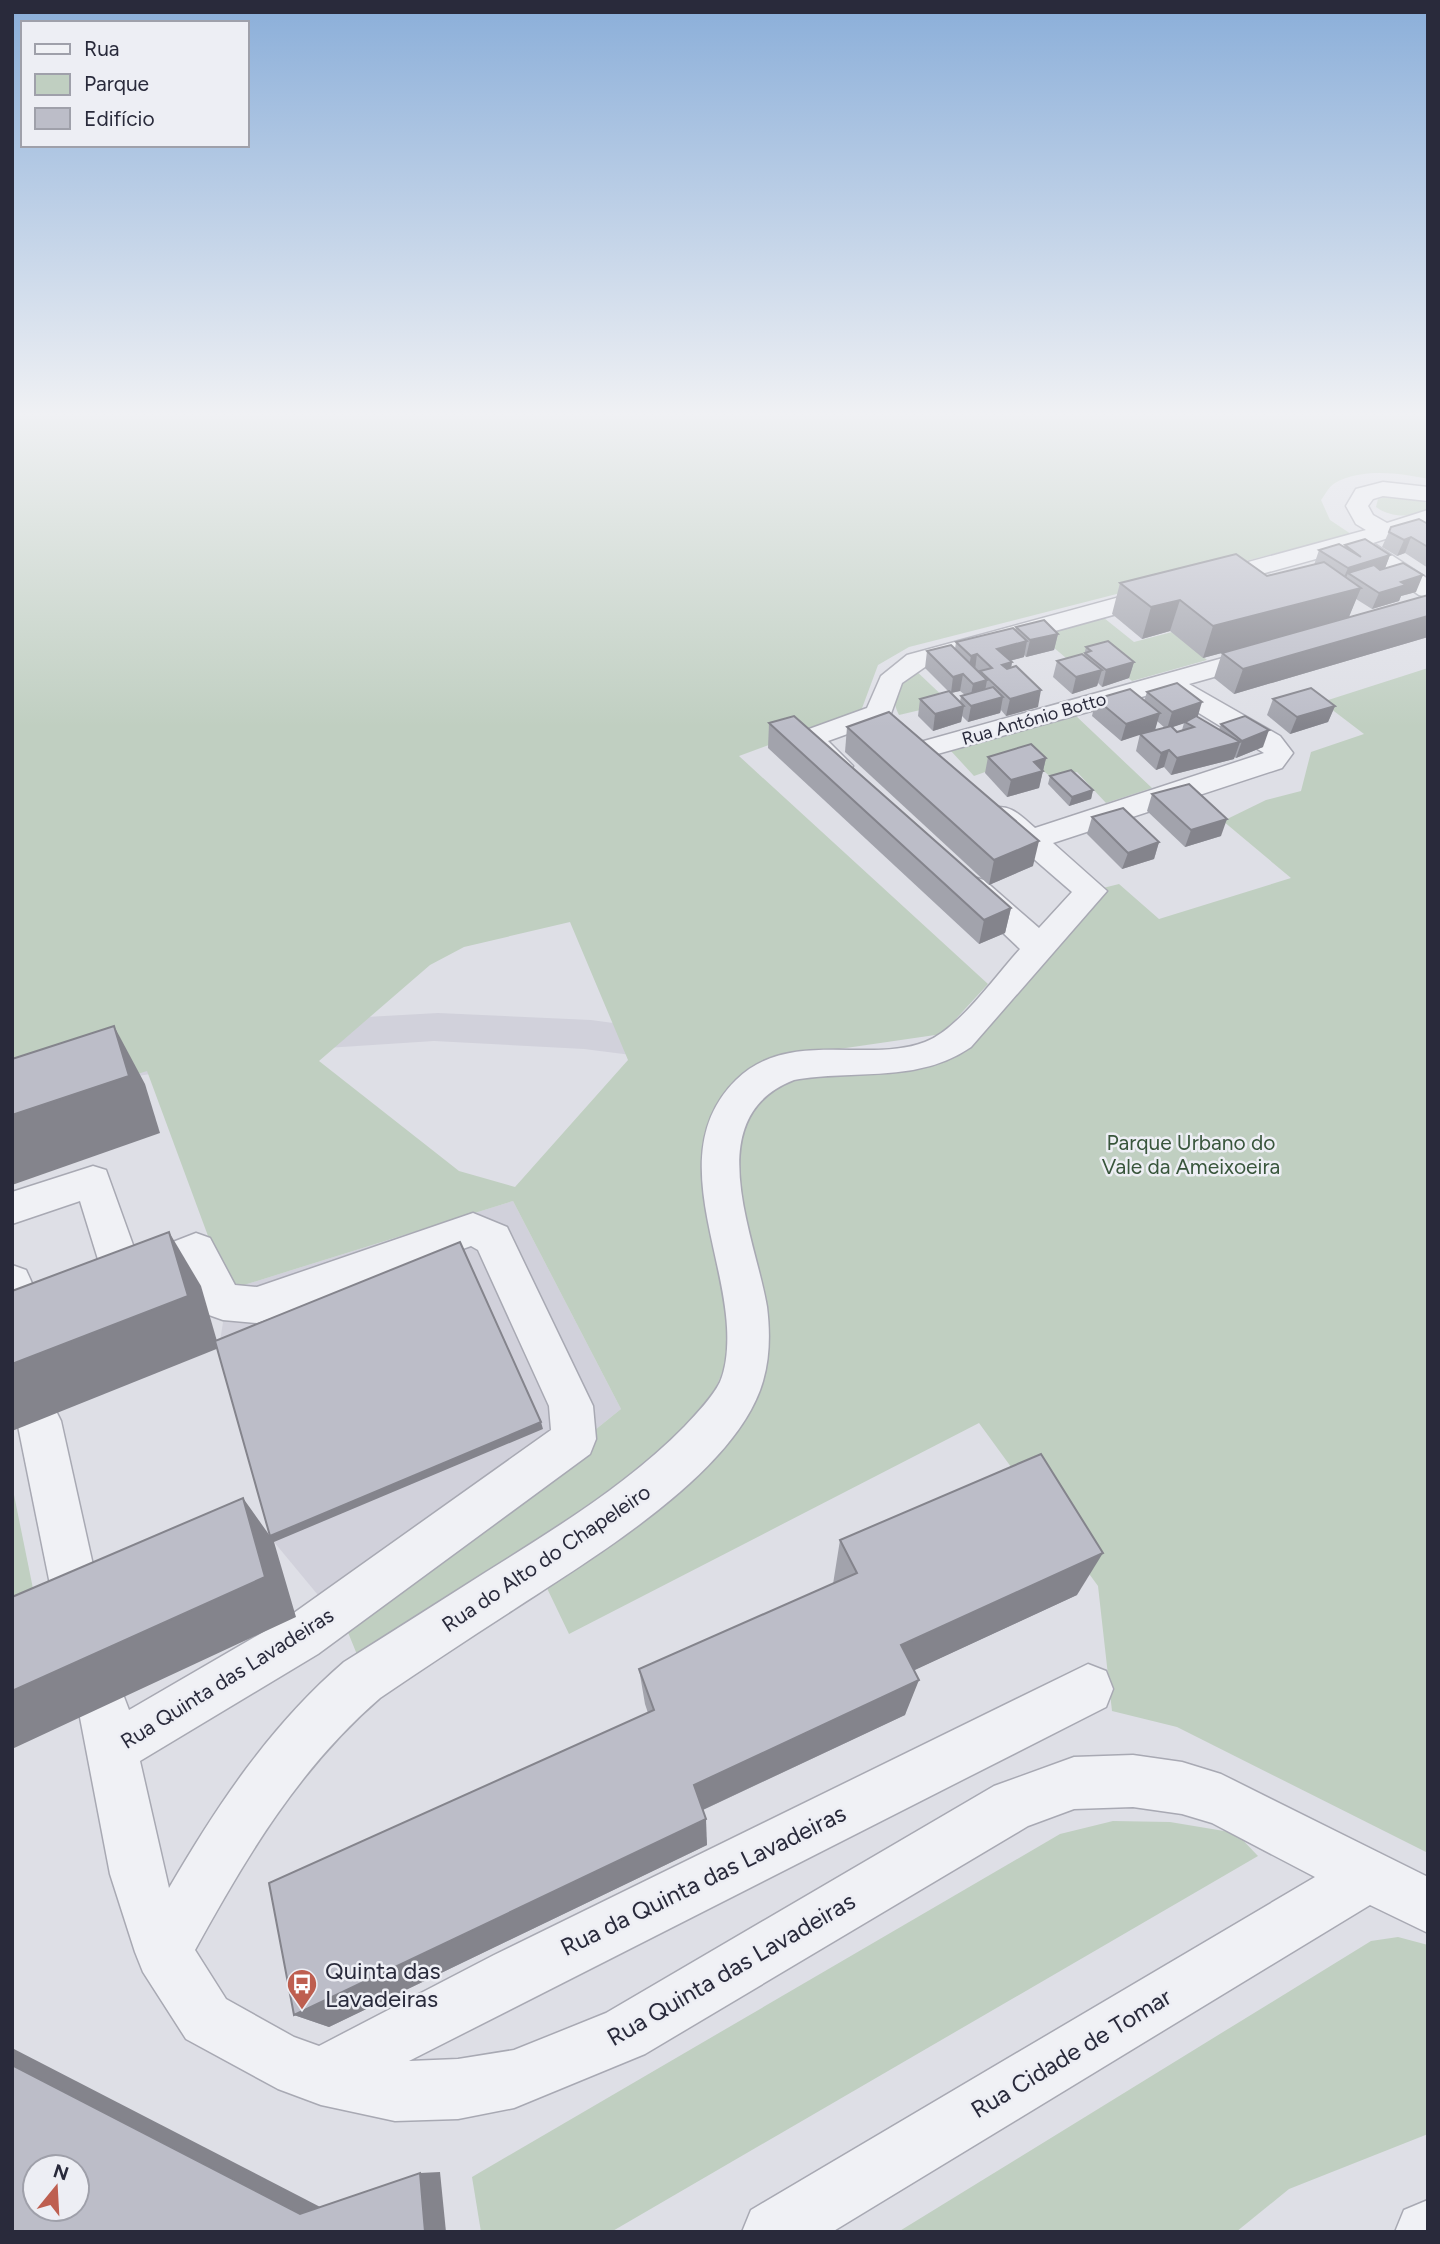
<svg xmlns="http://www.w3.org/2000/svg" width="1440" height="2244" viewBox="0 0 1440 2244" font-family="Figtree,sans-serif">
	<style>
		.built { fill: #d1d1db }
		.green { fill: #c0cfc1; fill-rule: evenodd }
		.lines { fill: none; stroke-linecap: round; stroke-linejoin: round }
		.street-casing { stroke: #a8a9b3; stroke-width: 3 }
		.street { fill: #f0f1f5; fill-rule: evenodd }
		.wall { fill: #a2a3ac; fill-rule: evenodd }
		.shaded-wall { fill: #84848c }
		.building { fill: #bcbdc8; stroke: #84848c; stroke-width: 2; fill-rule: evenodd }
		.labels { text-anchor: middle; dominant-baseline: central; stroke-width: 5; stroke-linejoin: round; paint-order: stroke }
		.far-street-label { font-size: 18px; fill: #292a3b; stroke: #edeef4 }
		.park-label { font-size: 21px; fill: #38553b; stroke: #edeef4 }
		.street-label { font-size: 21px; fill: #292a3b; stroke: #edeef4 }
		.near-street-label { font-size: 24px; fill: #292a3b; stroke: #edeef4 }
		.near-poi-label { font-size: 24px; fill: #292a3b; stroke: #edeef4; text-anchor: start }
	</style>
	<rect width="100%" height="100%" fill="#dedfe6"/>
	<g class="built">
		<path d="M438,1013L591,1020L680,1032L671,1060L584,1049L434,1041L311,1049L112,1080L313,1020Z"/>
		<path d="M513,1201L621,1409L347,1630L274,1542L219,1348L228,1290Z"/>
	</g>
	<g class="green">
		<path d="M12,413H1428V479C1399,473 1362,468 1335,483C1329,486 1325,495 1321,500L1330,520L1351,534L909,647L878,665L861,711L739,756L988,984L942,1034L791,1056L715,1115L736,1340L711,1399L681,1436L621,1490L358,1657L347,1630L621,1409L513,1201L228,1290L147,1071L12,1113ZM570,922L628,1060L515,1187L459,1171L319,1061L430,965L464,947Z"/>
		<path d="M1394,495L1419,499L1426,503V509C1412,519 1389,517 1376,507L1378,499Z"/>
		<path d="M1104,618L1134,642L1172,632L1207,660L1132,681L1097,650L1066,658L1039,635Z"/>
		<path d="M913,668L950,703L899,715C888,693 898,684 913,668Z"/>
		<path d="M1428,668V1853L1177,1727L1112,1711L1098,1586L979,1423L569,1634L544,1582L690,1478L763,1385L766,1336L721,1142L772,1073L936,1052L1091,891L1119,884L1159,919L1291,878L1223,821L1266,800L1301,791L1311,752L1364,734L1322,702Z"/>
		<path d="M1075,715L1152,788L1106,803L1077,772L1052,778L1027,757L974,776L951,751Z"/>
		<path d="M12,1485L43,1638L12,1652Z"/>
		<path d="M1113,1821L1170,1822L1236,1833L1258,1856L611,2232H481L472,2177L1060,1834Z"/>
		<path d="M1398,1937L1428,1945V2134L1289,2189L1236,2232H898L1371,1941Z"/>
	</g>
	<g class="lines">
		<g class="street-casing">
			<g id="street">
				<path d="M1383,482L1428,487V501L1383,496L1373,499L1368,506L1373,515L1387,523L1428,510V525L1373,543L1428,579V597L1419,595L1352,549L925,667L902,683L889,719L828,741L853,766L849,772C828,777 806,756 794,739L798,733L867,708L881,676L907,655L1366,530L1356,524L1346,506L1356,489Z"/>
				<path d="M1266,646L1275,648L1279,654L1275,660L1189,684L1280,736L1293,753L1282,768L1053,843L1107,891L971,1047C918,1084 854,1069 794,1080C698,1117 755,1235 767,1307C770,1331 770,1357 763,1381C737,1473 589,1560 513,1610C468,1639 424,1668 380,1698C299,1768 246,1857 195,1950L226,1999L294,2037L319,2046L494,1955L1088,1664L1106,1671L1113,1689L1106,1707L409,2061L458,2059L514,2050L606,2013L994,1786L1074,1757L1133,1755L1182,1762L1221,1774L1428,1877V1933L1370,1905L832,2232H742L751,2210L1315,1877L1212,1823L1182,1814L1133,1807L1074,1809L1028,1826L645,2054L514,2108L458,2119L395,2121L321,2105L278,2089L186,2039L143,1972L135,1952L110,1874L78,1707L85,1689L103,1682L121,1689L129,1710L284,1620L551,1430L549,1406L478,1250L471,1246L257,1323L223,1320L209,1315L187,1271L103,1303L89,1298L83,1286L89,1274L101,1269L80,1201L12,1224V1192L93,1166L106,1170L137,1256L196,1233L210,1238L235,1285L257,1287L473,1213L507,1227L593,1406L596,1439L590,1454L318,1654L140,1761L169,1888C218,1804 270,1726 344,1662C392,1632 439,1602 486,1572C556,1528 627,1485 685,1426C697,1413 712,1398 720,1382C727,1366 728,1344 727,1327C723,1247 667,1148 736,1080C788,1028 869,1064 925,1042C959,1029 995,976 1020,949L962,894L957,887L962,880L973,877L984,880L1039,928L1072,892L991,822L986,815L991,808C1010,803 1021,816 1035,828L1264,753L1163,691L923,758L913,756L909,750L913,744Z"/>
				<path d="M12,1265L26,1270C37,1292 49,1330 39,1353L24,1358L12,1354Z"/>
				<path d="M39,1401L54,1407L61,1421L105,1619L98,1636L81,1643L64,1636L57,1619L17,1421L24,1407Z"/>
				<path d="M1428,2200V2232H1395L1404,2210Z"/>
			</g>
		</g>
		<use href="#street" class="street"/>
	</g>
	<g class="wall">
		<path d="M1428,524V568L1405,553L1397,556L1382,547L1391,527Z"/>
		<path d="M1345,545L1390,555L1385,568L1416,592L1401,596L1399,601L1372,609L1356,599L1349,617L1428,595V637L1234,694L1214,678L1222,653L1259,643L1203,658L1170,631L1142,639L1112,614L1120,583L1267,576L1314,565L1319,550L1344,547Z"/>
		<path d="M1016,627L1058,634L1054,650L1026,657L1024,655V657L1010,661L1012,662L1011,668L1038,707L1006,716L1001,710L1000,713L968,722L962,716L961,722L933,731L918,716L920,699L948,691L925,668L927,651L955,649L956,642L1015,630ZM960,691L965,695L961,696L960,702L951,693Z"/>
		<path d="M1086,647L1134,662L1129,678L1102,687L1098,683L1097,686L1072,694L1053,677L1057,661L1084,655Z"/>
		<path d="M1147,692L1197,717L1219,730L1221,724L1263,747L1236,758L1234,757V759L1171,775L1164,767L1156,770L1136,751L1140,734L1121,741L1092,716L1096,699L1144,701ZM1157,721L1165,728L1155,730ZM1184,723L1182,730L1177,732L1172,727Z"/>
		<path d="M1273,699L1335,706L1328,722L1290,734L1267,715Z"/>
		<path d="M769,723L1011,908L1005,933L979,944L768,748Z"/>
		<path d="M847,727L1033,866L989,885L845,752Z"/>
		<path d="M988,757L1046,758L1039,788L1007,797L985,773Z"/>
		<path d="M1050,776L1093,790L1091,799L1069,806L1048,784Z"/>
		<path d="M1152,794L1221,836L1185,847L1147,811Z"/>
		<path d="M1092,817L1159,842L1154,859L1122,869L1087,834Z"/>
		<path d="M840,1540L1077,1595L914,1670L905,1715L703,1810L707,1845L329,2027L294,2015L648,1713L645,1704L639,1669L833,1584Z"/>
	</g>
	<g class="shaded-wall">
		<path d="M1411,537L1405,553L1397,556L1404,540Z"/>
		<path d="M1390,555L1384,571L1348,573L1344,583L1341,584L1348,568Z"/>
		<path d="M1423,575L1416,592L1401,596L1399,601L1372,609L1379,593L1401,582Z"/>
		<path d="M1361,588L1348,619L1203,658L1213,626Z"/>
		<path d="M1180,600L1170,631L1142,639L1151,607Z"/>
		<path d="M1428,616V637L1234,694L1243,669Z"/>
		<path d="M1058,634L1054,650L1026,657L1030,640Z"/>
		<path d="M1027,641L1024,657L994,665L997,649Z"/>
		<path d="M977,654L975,670L968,672L971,656Z"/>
		<path d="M1012,662L1009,679L1002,665Z"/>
		<path d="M1134,662L1129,678L1102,687L1106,670Z"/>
		<path d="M1102,670L1097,686L1072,694L1076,677Z"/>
		<path d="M963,674L960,691L951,693L953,677Z"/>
		<path d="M987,680L984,697L970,700L973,684Z"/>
		<path d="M1041,690L1038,707L1006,716L1010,699Z"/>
		<path d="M1003,697L1000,713L968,722L971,706Z"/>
		<path d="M1202,702L1197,719L1167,729L1172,712Z"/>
		<path d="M964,706L961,722L933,731L935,714Z"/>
		<path d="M1335,706L1328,722L1290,734L1297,717Z"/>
		<path d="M1160,713L1155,730L1121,741L1126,724Z"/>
		<path d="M1269,730L1263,747L1236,758L1242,741Z"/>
		<path d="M1240,742L1234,759L1171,775L1177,758Z"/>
		<path d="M1169,750L1164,767L1156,770L1161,753Z"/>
		<path d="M1046,758L1039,788L1007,797L1011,780L1034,762Z"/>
		<path d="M1093,790L1091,799L1069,806L1072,797Z"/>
		<path d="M1227,819L1221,836L1185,847L1191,830Z"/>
		<path d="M1039,841L1033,866L989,885L994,860Z"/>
		<path d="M1159,842L1154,859L1122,869L1128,853Z"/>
		<path d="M1011,908L1005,933L979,944L984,920Z"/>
		<path d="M114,1026L145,1084L160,1133L12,1185V1115Z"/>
		<path d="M169,1232L201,1286L219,1348L12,1431V1364Z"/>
		<path d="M541,1422L543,1429L274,1542L296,1617L12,1749V1691L243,1498L270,1536Z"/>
		<path d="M1103,1553L1077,1595L889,1682L901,1645Z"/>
		<path d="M919,1680L905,1715L696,1813L694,1785Z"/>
		<path d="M706,1819L707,1845L329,2027L294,2015Z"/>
		<path d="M12,2048L328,2211L300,2214L12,2065Z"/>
		<path d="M440,2172L446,2232H425L420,2173Z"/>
	</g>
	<g class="building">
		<path d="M1419,519L1428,524V547L1411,537L1404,540L1389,532L1391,527Z"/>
		<path d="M1365,539L1390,555L1348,568L1319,550L1339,544L1361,557L1345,545Z"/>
		<path d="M1236,554L1267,576L1324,562L1361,588L1213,626L1180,600L1151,607L1120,583Z"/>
		<path d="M1403,563L1423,575L1401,582L1406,585L1379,593L1348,573L1374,565L1380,570Z"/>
		<path d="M1428,595V616L1243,669L1222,653Z"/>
		<path d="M1044,620L1058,634L1030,640L1016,627Z"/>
		<path d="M1013,628L1027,641L997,649L1012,662L1002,665L1007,669L1016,666L1041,690L1010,699L980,671L992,668L977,654L971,656L956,642Z"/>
		<path d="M1108,641L1134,662L1106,670L1085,653L1091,651L1086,647Z"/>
		<path d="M951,645L987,680L973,684L963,674L953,677L927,651Z"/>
		<path d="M1082,654L1102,670L1076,677L1057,661Z"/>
		<path d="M1177,683L1202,702L1172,712L1147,692Z"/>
		<path d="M993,687L1003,697L971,706L961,696Z"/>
		<path d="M1311,688L1335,706L1297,717L1273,699Z"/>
		<path d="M1130,689L1160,713L1126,724L1096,699Z"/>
		<path d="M949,691L964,706L935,714L920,699Z"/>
		<path d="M889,712L1039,841L994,860L847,727Z"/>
		<path d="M794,716L1011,908L984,920L769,723Z"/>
		<path d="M1196,716L1240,742L1177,758L1169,750L1161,753L1140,734L1171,726L1177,732L1194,727L1185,722Z"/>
		<path d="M1245,716L1269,730L1242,741L1221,724Z"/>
		<path d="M1031,744L1046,758L1034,762L1043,771L1011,780L988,757Z"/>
		<path d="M1071,770L1093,790L1072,797L1050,776Z"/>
		<path d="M1189,784L1227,819L1191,830L1152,794Z"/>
		<path d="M1123,808L1159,842L1128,853L1092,817Z"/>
		<path d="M114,1026L129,1076L12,1115V1059Z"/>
		<path d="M169,1232L188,1296L12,1364V1291Z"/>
		<path d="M460,1242L541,1422L270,1536L215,1341Z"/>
		<path d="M1041,1454L1103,1553L901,1645L919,1680L694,1785L706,1819L294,2015L269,1883L654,1710L639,1669L857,1573L840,1540Z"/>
		<path d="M243,1498L265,1577L12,1691V1597Z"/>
		<path d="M12,2065L300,2214L420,2173L425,2232H12ZM35,2167H77V2209H35Z"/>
	</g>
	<linearGradient id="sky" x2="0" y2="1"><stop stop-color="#8aaed9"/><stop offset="0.57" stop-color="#f0f1f4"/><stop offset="1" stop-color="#f0f1f4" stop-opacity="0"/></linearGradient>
	<rect width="1440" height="727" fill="url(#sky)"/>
	<defs>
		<g id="bus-pin" transform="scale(1.575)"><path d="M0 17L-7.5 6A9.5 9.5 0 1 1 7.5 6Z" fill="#be5f50" stroke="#edeef4"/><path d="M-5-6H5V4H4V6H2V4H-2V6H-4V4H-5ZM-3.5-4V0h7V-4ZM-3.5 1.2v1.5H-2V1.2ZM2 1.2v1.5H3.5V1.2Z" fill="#fff"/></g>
	</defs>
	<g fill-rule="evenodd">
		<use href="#bus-pin" x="302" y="1984"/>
	</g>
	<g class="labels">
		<g class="far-street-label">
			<text transform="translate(1034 719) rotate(-16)">Rua António Botto</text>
		</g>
		<g class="park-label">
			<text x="1191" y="1142">Parque Urbano do<tspan x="1191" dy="24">Vale da Ameixoeira</tspan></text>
		</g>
		<g class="street-label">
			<text transform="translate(546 1558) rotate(-34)">Rua do Alto do Chapeleiro</text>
			<text transform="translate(227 1678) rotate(-32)">Rua Quinta das Lavadeiras</text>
		</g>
		<g class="near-street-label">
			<text transform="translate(703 1880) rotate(-26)">Rua da Quinta das Lavadeiras</text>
			<text transform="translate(731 1969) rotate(-30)">Rua Quinta das Lavadeiras</text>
			<text transform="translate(1071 2053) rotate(-31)">Rua Cidade de Tomar</text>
		</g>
		<g class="near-poi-label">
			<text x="325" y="1970">Quinta das<tspan x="325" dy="28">Lavadeiras</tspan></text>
		</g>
	</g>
	<rect width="1440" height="2244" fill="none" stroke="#292a3b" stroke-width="28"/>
	<rect x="21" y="21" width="228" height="126" fill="#edeef4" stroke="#9fa0aa" stroke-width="2"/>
	<rect x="35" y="44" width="35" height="10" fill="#f0f1f5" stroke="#9fa0aa" stroke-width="2"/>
	<text x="84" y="56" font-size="21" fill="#292a3b">Rua</text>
	<rect x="35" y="74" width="35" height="21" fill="#c0cfc1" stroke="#9fa0aa" stroke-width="2"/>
	<text x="84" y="91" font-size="21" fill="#292a3b">Parque</text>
	<rect x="35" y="108" width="35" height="21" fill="#bcbdc8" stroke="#9fa0aa" stroke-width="2"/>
	<text x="84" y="126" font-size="21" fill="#292a3b">Edifício</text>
	<g transform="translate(56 2188) rotate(18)"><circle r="33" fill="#edeef4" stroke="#9fa0aa" stroke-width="2"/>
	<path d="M0-5L12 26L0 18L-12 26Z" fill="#be5f50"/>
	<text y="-10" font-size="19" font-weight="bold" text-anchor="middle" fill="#292a3b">N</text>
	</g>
</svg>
